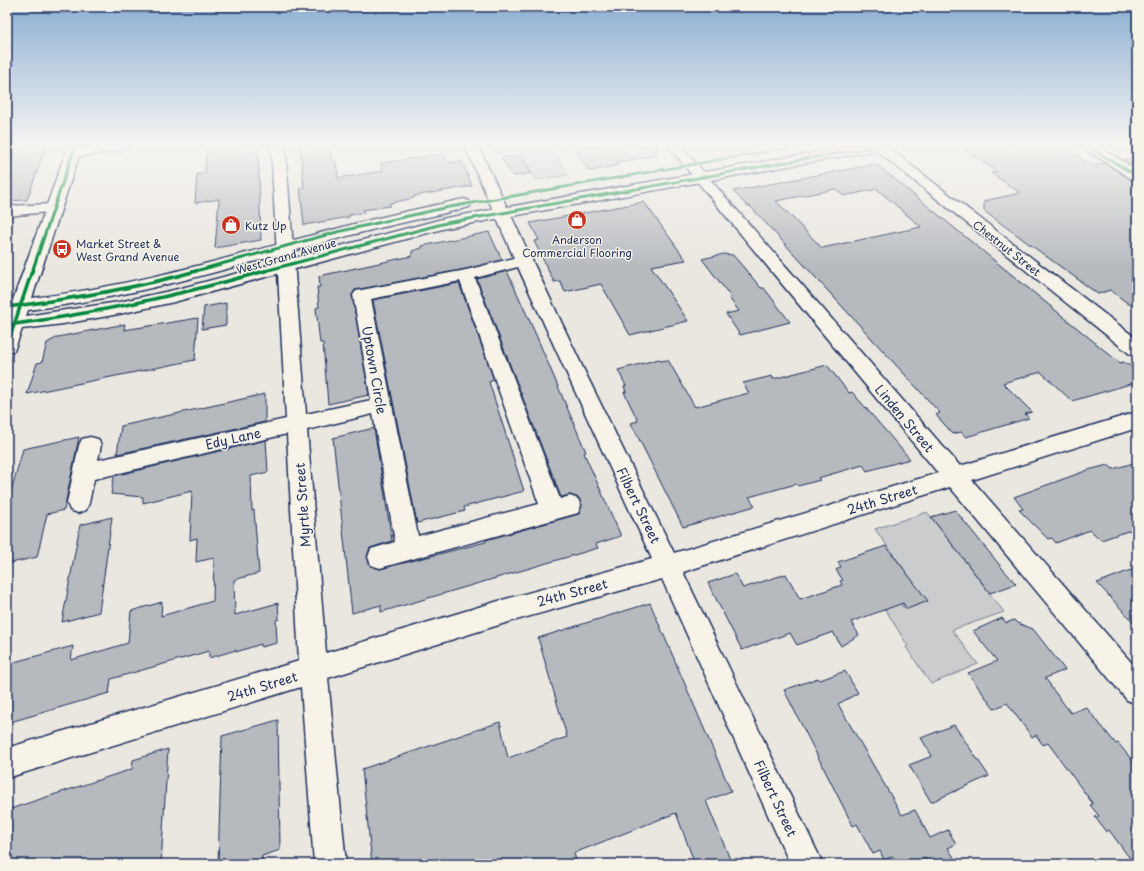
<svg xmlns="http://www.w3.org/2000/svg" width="1144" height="871" viewBox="0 0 1144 871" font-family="'Playpen Sans',sans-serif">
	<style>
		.green { fill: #cbcccd; stroke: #737e96 }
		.building { fill: #b6babf; stroke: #1b2f5e; fill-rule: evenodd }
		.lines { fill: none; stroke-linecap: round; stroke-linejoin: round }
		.minor-casing { stroke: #1b2f5e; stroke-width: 3 }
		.major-casing { stroke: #1b2f5e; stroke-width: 3 }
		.minor { fill: #f7f3e8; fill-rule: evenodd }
		.major { fill: #f7f3e8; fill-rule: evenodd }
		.cycleway-far1-casing { stroke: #f7f3e8; stroke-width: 5 }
		.cycleway-casing { stroke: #f7f3e8; stroke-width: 5.5 }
		.cycleway-far1 { stroke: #00873e; stroke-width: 3 }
		.cycleway { stroke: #00873e; stroke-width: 3.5 }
		.labels { text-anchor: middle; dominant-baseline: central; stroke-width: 3; stroke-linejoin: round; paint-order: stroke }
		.far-poi-label { font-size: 11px; fill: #1b2f5e; stroke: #f7f3e8; text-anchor: start }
		.far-street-label { font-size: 11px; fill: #1b2f5e; stroke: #f7f3e8 }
		.street-label { font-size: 13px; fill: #1b2f5e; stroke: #f7f3e8 }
	</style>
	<rect width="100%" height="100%" fill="#eae7e0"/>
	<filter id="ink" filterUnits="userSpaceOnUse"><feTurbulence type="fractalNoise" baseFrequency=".025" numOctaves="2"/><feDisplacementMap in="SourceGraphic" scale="8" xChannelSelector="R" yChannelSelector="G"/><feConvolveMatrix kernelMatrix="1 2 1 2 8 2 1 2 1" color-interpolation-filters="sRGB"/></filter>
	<g filter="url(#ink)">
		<g class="green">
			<path d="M496,146H551L568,175L535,180L520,150L497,154L493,147Z"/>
			<path d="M927,512L1004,612L952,630L978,664L931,684L906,647L908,646L882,604L893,597L904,608L900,598L907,609L927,601L875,529Z"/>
		</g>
		<g class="building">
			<path d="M7,146H46L27,200L7,201Z"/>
			<path d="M206,146H258L261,240L215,248L219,199L195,203L197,174L205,173Z"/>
			<path d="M300,146H329L332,161H336L338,178L383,171L381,163L444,154L448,163L462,161L472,186L414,196V198L390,203V206L363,210L364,213L349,215V217L304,225L300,188H304Z"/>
			<path d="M573,146H656L657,155L616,162L619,165L591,171L588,170Z"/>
			<path d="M960,146H1061L1093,166L1105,163L1131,180L1137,181V310L1110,290L1098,294L984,211V201L1020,193L991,173L997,172Z"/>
			<path d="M520,155L531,173L513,176L501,158Z"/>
			<path d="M1137,157V168L1123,160Z"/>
			<path d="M876,164L1120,363L1123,362L1129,365L1137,371V382L1072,401L1041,372L1003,383L1032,412L1025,414L1029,418L966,437L961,432L953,434L936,415L940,413L750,206H747L733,191ZM836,189L844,196L877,189L921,227L822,248L776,201Z"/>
			<path d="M644,202L686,260L651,266L688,321L630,335L601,284L565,292L560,281L554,282L534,241L539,240L530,223Z"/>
			<path d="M489,232L502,260L466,269L355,290L352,295L369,395L328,404L323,343H320L316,308L319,307L317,287H320L319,276L412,256V251L422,248V246Z"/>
			<path d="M724,254L733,255L761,288H764L790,322L740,335L726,314L739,311L729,298L731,297L702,259Z"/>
			<path d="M507,271L536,335L586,452L584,453L621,536L596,544L598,548L381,612V605L352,613L333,438L374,428L392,541L370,548L367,556L370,566L380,569L486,542V540L579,514L582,505L579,498L570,495L561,497L477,279Z"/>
			<path d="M459,283L494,380L489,382L524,491L464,507L465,511L417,523L373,300Z"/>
			<path d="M226,303V325L202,329L204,307Z"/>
			<path d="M198,318L195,360L27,394L37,363L42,362L47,343L58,337L125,324L124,330Z"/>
			<path d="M659,359L660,361L668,360L695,407L749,393L743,383L772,376L773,379L827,365L849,393L852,392L910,459L867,471L863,465L818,478L820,480L798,486L796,484L749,497L755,506L683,527L631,423L638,421L624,392H626L624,386H626L618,370Z"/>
			<path d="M265,394V422L117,454L121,426Z"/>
			<path d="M79,437L64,510L47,514L37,557L7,564V505L23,449Z"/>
			<path d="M266,440L268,472L251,476L252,511L254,510L259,573L234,580L235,615L278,603L279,619L276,620L277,643L261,647V644L236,652V650L209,658V651L111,679L109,693L7,723V664L73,646L71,660L128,643L131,611L162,602L161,616L213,601L214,558L196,562L197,538L190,540L192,491L143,503V497L111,494L114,476Z"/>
			<path d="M1137,462V528L1101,540L1090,530L1056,543L1052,538L1048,539L1019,510L1023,509L1014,497L1088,470L1108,465L1113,469Z"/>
			<path d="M955,510L1002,568L1016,584L990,593L931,517Z"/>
			<path d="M112,517L99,612L62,622L80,525Z"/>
			<path d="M886,546L928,601L907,609L903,603L851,622L859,635L841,646L833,632L797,645L790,633L742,650L708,583L735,574L743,588L786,574L800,599L842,585L840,581L843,580L836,570L841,567L838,562Z"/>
			<path d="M1131,570L1137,576V626L1097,583Z"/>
			<path d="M650,603L731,791L706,801L732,864H695L676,813L574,853L577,864H372L362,769L500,722L508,758L567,737L538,638Z"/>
			<path d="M1002,618L1006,623L1014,620L1017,623L1033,629L1065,670L1045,678L1051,686H1050L1071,713L1086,707L1116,744L1118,743L1137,766V864H1134L1109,830L1106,832L1095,817L1099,816L1090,805L1093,804L1048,743L1043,745L1036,735L1032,737L1007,703L994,709L968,673L997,661L973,631Z"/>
			<path d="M845,671L858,693L838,704L902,815L915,810L930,838L948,830L956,844L948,848L958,864H929L925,858L910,864H897L893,856L884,860L880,851L873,854L857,824L853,826L784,690L818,678L820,680Z"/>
			<path d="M278,720L280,850L262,856V864H218L222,736Z"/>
			<path d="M954,725L989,776L931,802L909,765L932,756L921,738Z"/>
			<path d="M168,749L161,864H7V810L132,769L133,760Z"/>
		</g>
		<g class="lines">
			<g class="minor-casing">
				<g id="minor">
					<path d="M95,146H128L122,150L72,158L67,157L65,154L67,151Z"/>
					<path d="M271,146H285L306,414L371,400L353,295L356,291L466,270L514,258L465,146H478L583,368L674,553L938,473L668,146H681L960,466L1137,412V428L972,480L1137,669V704L1127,700L950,487L683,572L823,864H790L662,579L502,624L328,678L346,864H314L301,687L7,778V748L299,661L287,434L94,479L89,503L86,510L78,513L70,510L67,503L79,445L82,439L90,437L98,439L101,445L98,460L286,419ZM518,267L652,559L502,600L326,653L307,430L373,414L395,542L371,549L368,557L371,565L380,568L578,513L581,506L578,499L570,496L560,499L475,278ZM460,281L539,504L418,536L371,299Z"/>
					<path d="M871,146H886L1137,339V355L1130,354Z"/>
					<path d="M53,204L58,205L60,208L58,211L7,216V206Z"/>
				</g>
			</g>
			<g class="major-casing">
				<g id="major">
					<path d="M68,146H82L32,298C138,286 240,254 343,227C383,216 423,208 464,199L469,201L472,204L469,207C431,217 393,224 355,234C246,263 140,297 28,310L26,316L119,302L174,290L446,218L852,146H884L877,150L446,228L174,302L119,314L63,324L22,329L14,351L7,353V318L9,313H7V301L13,300Z"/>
					<path d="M1080,146H1097L1137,170V180L1132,179Z"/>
				</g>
			</g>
			<use href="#minor" class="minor"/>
			<use href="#major" class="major"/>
			<g class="cycleway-far1-casing">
				<g id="cycleway-far1">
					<path d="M1087,146L1137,176"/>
					<path d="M32,272L75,146"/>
					<path d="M192,272L337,232L444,208L798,146"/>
					<path d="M261,272L446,223L877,146"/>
				</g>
			</g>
			<g class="cycleway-casing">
				<g id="cycleway">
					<path d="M7,307C71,299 134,289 196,271"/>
					<path d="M7,325C95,314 179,295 265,271"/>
					<path d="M7,346L32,271"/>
				</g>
			</g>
			<use href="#cycleway-far1" class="cycleway-far1"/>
			<use href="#cycleway" class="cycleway"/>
		</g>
	</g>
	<linearGradient id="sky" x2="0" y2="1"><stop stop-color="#8cafd3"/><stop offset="0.54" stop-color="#f6f4f1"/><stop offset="1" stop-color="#f6f4f1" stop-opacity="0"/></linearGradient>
	<rect width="1144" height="268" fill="url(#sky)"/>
	<defs>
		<g id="shop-disc" transform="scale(1)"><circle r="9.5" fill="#c8321e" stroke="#f7f3e8"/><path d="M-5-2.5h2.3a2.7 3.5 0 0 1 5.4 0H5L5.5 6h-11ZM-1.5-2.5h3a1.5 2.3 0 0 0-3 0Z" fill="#fff"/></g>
		<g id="bus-disc" transform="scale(1)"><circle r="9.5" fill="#c8321e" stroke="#f7f3e8"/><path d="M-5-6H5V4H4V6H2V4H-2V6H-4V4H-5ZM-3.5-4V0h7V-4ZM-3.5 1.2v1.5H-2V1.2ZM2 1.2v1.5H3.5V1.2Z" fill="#fff"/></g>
	</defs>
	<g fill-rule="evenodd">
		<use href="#shop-disc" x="577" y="220"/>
		<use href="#shop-disc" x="231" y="225"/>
		<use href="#bus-disc" x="62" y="249"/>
	</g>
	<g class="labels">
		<g class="far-poi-label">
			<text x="245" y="225">Kutz Up</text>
			<text x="577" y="239" text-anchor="middle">Anderson<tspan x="577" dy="13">Commercial Flooring</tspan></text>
			<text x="76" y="243">Market Street &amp;<tspan x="76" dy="13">West Grand Avenue</tspan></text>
		</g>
		<g class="far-street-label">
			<text transform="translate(1007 248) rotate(38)">Chestnut Street</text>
			<text transform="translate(286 256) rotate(-16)">West Grand Avenue</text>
		</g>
		<g class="street-label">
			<text transform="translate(375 370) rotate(80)">Uptown Circle</text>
			<text transform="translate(905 418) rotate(50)">Linden Street</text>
			<text transform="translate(233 438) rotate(-13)">Edy Lane</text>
			<text transform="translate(882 499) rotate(-17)">24th Street</text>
			<text transform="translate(302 505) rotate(-94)">Myrtle Street</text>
			<text transform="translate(639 505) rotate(64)">Filbert Street</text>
			<text transform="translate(572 592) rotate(-15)">24th Street</text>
			<text transform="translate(262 686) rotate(-17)">24th Street</text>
			<text transform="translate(776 798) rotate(65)">Filbert Street</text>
		</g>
	</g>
	<rect width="1144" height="871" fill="none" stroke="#f7f3e8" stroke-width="24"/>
	<rect x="12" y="12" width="1120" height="847" fill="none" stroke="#1b2f5e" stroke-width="1.5" filter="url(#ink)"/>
</svg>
